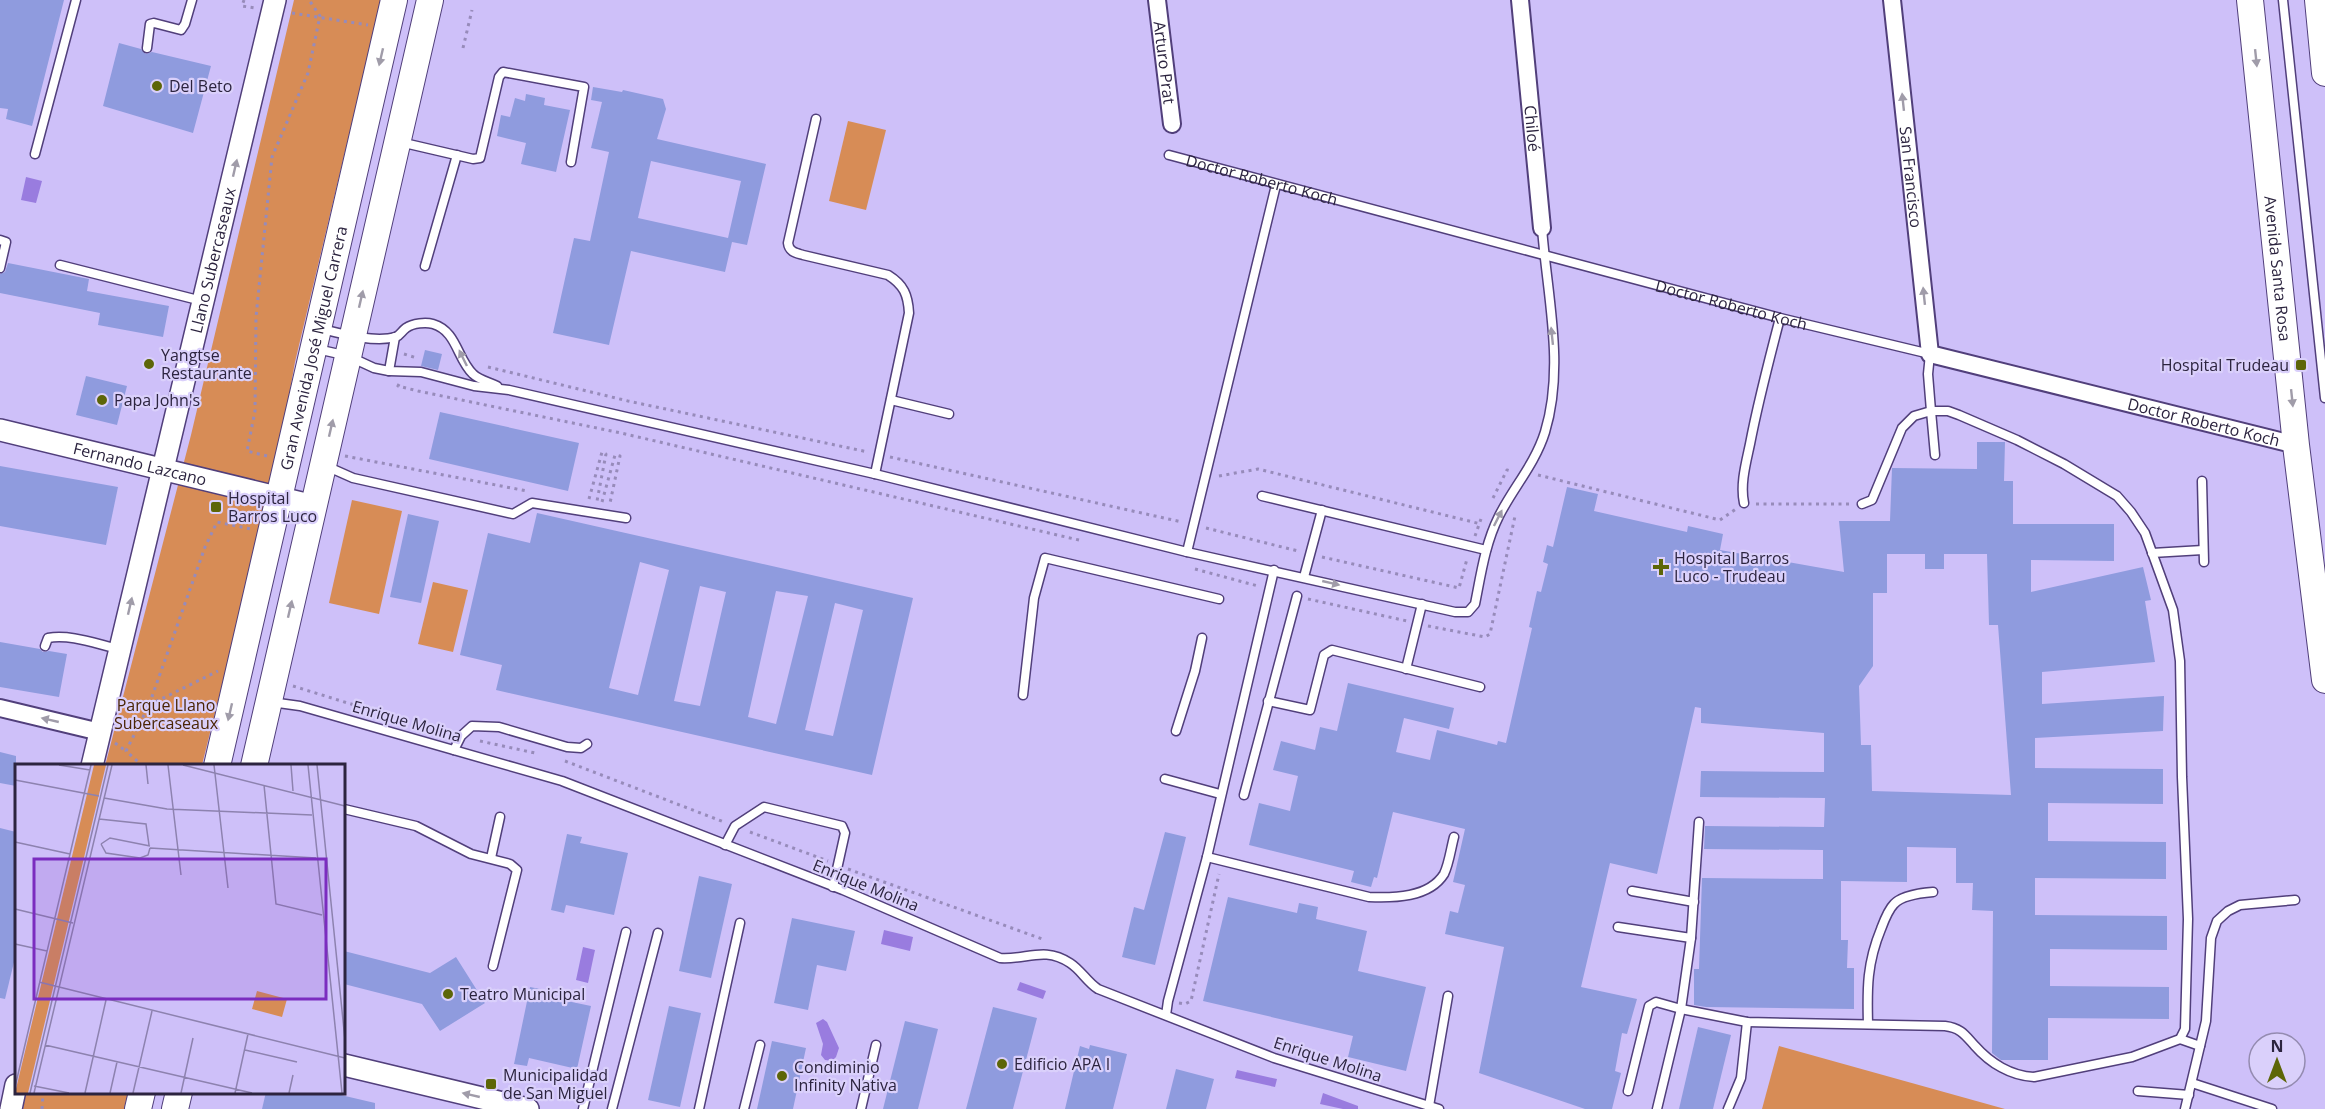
<svg xmlns="http://www.w3.org/2000/svg" width="2325" height="1109" viewBox="0 0 2325 1109" font-family="'Open Sans',sans-serif">
	<style>
		.green { fill: #d78c56 }
		.water { fill: #997cdf }
		.building { fill: #8f9bde; fill-rule: evenodd }
		.lines { fill: none; stroke-linecap: round; stroke-linejoin: round }
		.service-casing { stroke: #513f7b; stroke-width: 11 }
		.minor-casing { stroke: #513f7b; stroke-width: 20 }
		.tertiary-casing { stroke: #513f7b; stroke-width: 24 }
		.primary-casing { stroke: #513f7b; stroke-width: 28 }
		.path { stroke: #978bba; stroke-width: 3; stroke-dasharray: 3 4.5; stroke-linecap: butt }
		.service { stroke: #fff; stroke-width: 8 }
		.minor { stroke: #fff; stroke-width: 16 }
		.tertiary { stroke: #fff; stroke-width: 21 }
		.primary { stroke: #fff; stroke-width: 26 }
		.oneway { fill: #a09ca9 }
		.poi-dot { fill: #5d6608; stroke: #dad0fb; stroke-width: 2 }
		.labels { text-anchor: middle; dominant-baseline: central; stroke-width: 4.5; stroke-linejoin: round; paint-order: stroke }
		.street-label { font-size: 16px; fill: #2c243f; stroke: #dad0fb }
		.poi-label { font-size: 16px; fill: #2c243f; stroke: #dad0fb; text-anchor: start }
		.park-label { font-size: 16px; fill: #4a2505; stroke: #dad0fb }
		.inset-road { fill: none; stroke: #8d82af; stroke-width: 1.5 }
		.view { fill: #7b2cbf; fill-opacity: 0.15; stroke: #7b2cbf; stroke-width: 3 }
		.inset-edge { fill: none; stroke: #2c243f; stroke-width: 3 }
	</style>
	<rect width="100%" height="100%" fill="#cec0f9"/>
	<g class="green">
		<path d="M294,0H381L295,362L277,464L202,765L105,766L191,435Z"/>
		<path d="M848,121L886,130L866,210L829,201Z"/>
		<path d="M352,500L402,511L379,614L329,603Z"/>
		<path d="M433,582L468,590L453,652L418,644Z"/>
		<path d="M1779,1046L2005,1109H1762Z"/>
		<path d="M26,1093V1092L128,1093L124,1109H23Z"/>
	</g>
	<g class="water">
		<path d="M26,177L42,181L36,203L21,200Z"/>
		<path d="M884,930L913,937L910,951L881,944Z"/>
		<path d="M583,947L595,950L588,983L576,980Z"/>
		<path d="M1020,982L1046,991L1043,999L1017,990Z"/>
		<path d="M823,1019L827,1022L839,1048L836,1057L832,1061L825,1060L821,1055L823,1044L816,1023Z"/>
		<path d="M1237,1070L1277,1079L1275,1087L1235,1078Z"/>
		<path d="M1323,1093L1358,1106V1109H1343L1320,1104Z"/>
	</g>
	<g class="building">
		<path d="M0,0H64L32,126L6,119L8,109L0,108Z"/>
		<path d="M119,43L141,49L146,54L152,52L211,66L193,133L103,106Z"/>
		<path d="M593,87L622,92L623,90L663,99L666,109L657,139L766,164L747,245L732,242L725,272L631,251L609,345L553,333L574,238L590,241L609,152L591,148L602,102L591,100ZM651,161L741,181L728,238L638,218Z"/>
		<path d="M526,94L545,98L544,105L570,110L556,172L521,164L526,143L497,136L501,115L510,117L515,98L525,101Z"/>
		<path d="M8,263L89,279L87,291L169,306L163,337L98,325L100,313L0,293V274L5,272Z"/>
		<path d="M425,350L442,354L438,370L421,366Z"/>
		<path d="M86,376L127,386L117,425L76,415Z"/>
		<path d="M440,412L579,443L568,491L429,459Z"/>
		<path d="M1977,442H2005L2004,481H2013V524H2114V561L2031,560V592L2143,567L2151,600L2145,601L2155,662L2042,672V704L2164,696L2163,731L2035,738V768L2163,769V804L2048,803V841L2166,842V879L2035,878V915L2167,916V950L2050,949V986L2169,987V1019L2048,1018V1060H2001L1992,1053L1993,911L1972,910L1973,883H1956V848L1907,847V882L1841,881V940H1848L1847,968H1854V1009L1706,1007L1694,1005V969H1699L1702,878L1823,879V850L1704,849L1705,826L1824,827L1825,798L1700,797L1701,771L1824,772V733L1701,723V708L1695,707L1657,874L1610,863L1581,987L1637,999L1627,1034L1622,1033L1615,1071L1621,1073L1612,1109H1585L1479,1073L1504,947L1445,934L1450,911L1458,913L1465,885L1453,882L1465,829L1393,812L1377,878L1374,877L1371,887L1351,882L1354,871L1249,845L1259,803L1290,811L1298,776L1273,770L1281,741L1315,750L1320,727L1337,731L1348,683L1454,708L1449,729L1404,718L1396,752L1430,760L1437,730L1497,745L1498,741L1506,743L1532,628L1529,627L1537,591L1541,592L1548,564L1543,562L1547,545L1553,547L1567,487L1598,494L1594,511L1687,532L1688,526L1723,534L1720,550L1844,572L1839,521H1890L1892,468L1977,469ZM1887,554H1925V569H1944V554H1987L1989,625H1998L2011,795L1872,791L1871,745H1861L1859,686L1873,666V593H1887Z"/>
		<path d="M0,466L118,487L106,545L0,526Z"/>
		<path d="M537,513L913,598L872,775L496,690L502,665L460,655L488,533L530,543ZM640,562L669,570L638,695L609,688ZM700,586L726,592L700,706L674,701ZM776,591L808,596L776,724L748,717ZM835,603L863,610L833,736L805,730Z"/>
		<path d="M408,514L439,521L421,603L390,597Z"/>
		<path d="M0,642L40,649L43,652L49,651L67,654L59,697L0,687Z"/>
		<path d="M0,752L16,756V786L0,783Z"/>
		<path d="M0,828L16,832V954L5,999L0,998Z"/>
		<path d="M1165,832L1186,837L1155,965L1122,957L1134,907L1144,910Z"/>
		<path d="M567,834L582,837L580,843L628,853L614,915L566,905L564,913L551,910Z"/>
		<path d="M699,876L732,884L711,978L679,971Z"/>
		<path d="M1228,897L1297,913L1299,903L1318,907L1316,919L1367,931L1358,971L1426,987L1406,1071L1348,1057L1353,1036L1203,1001Z"/>
		<path d="M792,918L855,931L846,971L817,965L808,1010L774,1003Z"/>
		<path d="M344,951L430,973L456,957L485,1003L440,1031L422,1004L344,984Z"/>
		<path d="M530,987L545,990L543,996L591,1006L577,1069L529,1058L527,1066L514,1064Z"/>
		<path d="M669,1006L701,1013L680,1107L648,1100Z"/>
		<path d="M993,1007L1037,1018L1013,1109H966Z"/>
		<path d="M905,1021L938,1029L918,1109H883Z"/>
		<path d="M1698,1027L1731,1035L1713,1109H1679Z"/>
		<path d="M772,1041L806,1048L793,1109H757Z"/>
		<path d="M1090,1045L1127,1054L1113,1109H1065L1080,1046L1089,1049Z"/>
		<path d="M1176,1069L1214,1079L1206,1109H1166Z"/>
		<path d="M266,1092H328L375,1103V1109H262Z"/>
	</g>
	<g class="lines">
		<g class="service-casing">
			<g id="service">
				<path d="M2283,0L2325,398"/>
				<path d="M147,48L150,24L154,23L181,30L185,24L192,0"/>
				<path d="M816,119L788,243C789,252 796,253 803,255L888,275C904,285 908,295 909,313L875,474"/>
				<path d="M400,142L473,159L480,158L499,77L503,72L584,87L571,162"/>
				<path d="M35,154L76,0"/>
				<path id="s1" d="M1169,155L1780,318L1930,354L1928,374L1931,411H1948L1959,415L2017,440L2064,464L2117,496L2131,512L2145,533L2173,610L2180,661L2182,777L2188,919L2185,1029L2180,1039L2132,1057L2034,1077C2011,1076 1990,1063 1975,1046C1965,1035 1961,1028 1945,1026L1747,1022L1681,1009L1657,1109"/>
				<path d="M0,240L6,242L0,268"/>
				<path d="M60,265L202,301"/>
				<path d="M425,266L457,155"/>
				<path d="M322,329C342,334 375,343 396,337C400,335 402,331 406,328C413,323 426,322 433,324C457,331 457,359 473,374C479,380 489,382 497,386"/>
				<path d="M317,349L348,356L374,368L389,371L421,372L474,386L509,390L875,474L1187,552L1455,612H1468L1475,604C1481,574 1485,544 1499,516C1513,488 1535,464 1545,432C1565,366 1547,295 1542,228"/>
				<path d="M389,371L395,337"/>
				<path d="M891,400L949,414"/>
				<path d="M326,466L353,478L513,514L532,503L626,518"/>
				<path d="M2202,481L2204,562"/>
				<path d="M1262,496L1486,550"/>
				<path d="M1744,503C1740,484 1746,463 1750,444C1758,402 1769,360 1780,318"/>
				<path d="M1862,504L1872,500L1902,428L1914,416L1931,411L1935,455"/>
				<path d="M1187,552L1276,185"/>
				<path d="M2152,553L2203,550"/>
				<path d="M1304,577L1322,510"/>
				<path d="M45,646L48,638C71,634 96,644 119,649"/>
				<path d="M1406,669L1422,604"/>
				<path d="M1023,695L1034,598L1045,558L1219,599"/>
				<path d="M1268,701L1310,710L1324,655L1332,650L1480,687"/>
				<path d="M271,702L300,706L562,781L843,890L1000,958C1027,960 1044,946 1070,963C1081,970 1087,982 1098,989L1274,1058L1439,1109"/>
				<path d="M1176,731L1195,671L1202,638"/>
				<path d="M454,750L461,736L472,726L499,727L567,747L581,748L587,744"/>
				<path d="M1165,779L1220,794"/>
				<path d="M1244,795L1297,596"/>
				<path d="M344,809L416,826L471,854L510,864L517,870L493,966"/>
				<path d="M725,845L735,826L764,807L842,826L845,833L833,887"/>
				<path d="M1207,857L1369,897C1393,898 1429,898 1444,874C1449,864 1451,848 1454,837"/>
				<path d="M491,858L500,817"/>
				<path d="M1632,891L1694,902"/>
				<path d="M1618,927L1691,938"/>
				<path d="M1166,1015L1168,1001L1207,857L1274,570"/>
				<path d="M1868,1024C1867,988 1867,963 1881,929C1884,921 1888,910 1894,904C1902,895 1921,893 1933,892"/>
				<path d="M2180,1039L2200,1046"/>
				<path d="M2192,1083L2272,1109"/>
				<path d="M1628,1091L1649,1006L1656,1002L1681,1009L1691,938L1699,822"/>
				<path d="M2138,1091L2189,1095"/>
				<path d="M1429,1106L1448,996"/>
				<path d="M583,1109L626,932"/>
				<path d="M612,1109L658,933"/>
				<path d="M699,1109L740,923"/>
				<path d="M744,1109L760,1045"/>
				<path d="M861,1109L876,1045"/>
				<path d="M1728,1109L1741,1078L1747,1022"/>
				<path d="M2185,1109L2206,1021L2211,938L2217,921L2228,911L2240,905L2295,900"/>
			</g>
		</g>
		<g class="minor-casing">
			<g id="minor">
				<path id="s2" d="M1157,0L1172,124"/>
				<path id="s3" d="M1520,0L1542,228"/>
				<path id="s4" d="M1892,0L1930,354L2296,445"/>
				<path d="M0,708L100,732"/>
			</g>
		</g>
		<g class="tertiary-casing">
			<g id="tertiary">
				<path id="s5" d="M0,430L314,506"/>
				<path id="s6" d="M92,766L275,0"/>
				<path d="M344,1065L528,1109"/>
				<path d="M11,1109L16,1085"/>
			</g>
		</g>
		<g class="primary-casing">
			<g id="primary">
				<path id="s7" d="M2250,0L2296,445L2325,680"/>
				<path d="M2318,0L2325,73"/>
				<path id="s8" d="M217,766L394,0"/>
				<path d="M254,766L430,0"/>
				<path d="M138,1109L142,1092"/>
				<path d="M175,1109L179,1092"/>
			</g>
		</g>
		<g class="path">
			<path d="M244,0L242,6L255,8"/>
			<path d="M292,13L368,25"/>
			<path d="M463,48L472,10"/>
			<path d="M404,354L417,358"/>
			<path d="M488,367L628,401L868,452"/>
			<path d="M399,384L398,386L418,391L621,433L1083,541"/>
			<path d="M267,456L247,451L255,411L256,317L272,157L308,73L320,16L309,0"/>
			<path d="M345,456L527,491"/>
			<path d="M890,457L1182,522"/>
			<path d="M1538,475L1720,520L1736,509"/>
			<path d="M1219,476L1258,469L1481,524"/>
			<path d="M1493,498L1507,470L1511,471"/>
			<path d="M589,499L602,452L606,454L597,501"/>
			<path d="M602,502L615,455L620,456L610,503"/>
			<path d="M1756,504H1851"/>
			<path d="M1206,528L1298,551"/>
			<path d="M1475,536L1481,519"/>
			<path d="M1322,557L1459,588L1467,559"/>
			<path d="M1195,569L1258,586"/>
			<path d="M1308,599L1407,621"/>
			<path d="M1428,626L1485,637L1490,634L1515,516"/>
			<path d="M293,686L396,718"/>
			<path d="M149,705L218,671"/>
			<path d="M480,741L535,753"/>
			<path d="M115,743L126,751"/>
			<path d="M565,761L724,822"/>
			<path d="M143,766L126,751L149,705L205,547L217,522L251,529"/>
			<path d="M750,832L828,861"/>
			<path d="M848,869L1045,940"/>
			<path d="M1179,1003L1185,1004L1191,1001L1219,874"/>
			<path d="M42,1109L43,1092"/>
		</g>
		<use href="#service" class="service"/>
		<use href="#minor" class="minor"/>
		<use href="#tertiary" class="tertiary"/>
		<use href="#primary" class="primary"/>
	</g>
	<defs><path id="oneway-solid" d="M-6-.8H1V-3.2L6.5 0L1 3.2V.8H-6Z" transform="scale(1.5)"/></defs>
	<g class="oneway">
		<use href="#oneway-solid" transform="translate(381 57) rotate(103)"/>
		<use href="#oneway-solid" transform="translate(2256 58) rotate(84)"/>
		<use href="#oneway-solid" transform="translate(1903 102) rotate(-96)"/>
		<use href="#oneway-solid" transform="translate(235 168) rotate(-77)"/>
		<use href="#oneway-solid" transform="translate(1924 296) rotate(-96)"/>
		<use href="#oneway-solid" transform="translate(361 299) rotate(-77)"/>
		<use href="#oneway-solid" transform="translate(1552 336) rotate(-96)"/>
		<use href="#oneway-solid" transform="translate(463 358) rotate(-116)"/>
		<use href="#oneway-solid" transform="translate(2292 398) rotate(84)"/>
		<use href="#oneway-solid" transform="translate(331 428) rotate(-77)"/>
		<use href="#oneway-solid" transform="translate(1498 518) rotate(-63)"/>
		<use href="#oneway-solid" transform="translate(1331 583) rotate(13)"/>
		<use href="#oneway-solid" transform="translate(130 606) rotate(-77)"/>
		<use href="#oneway-solid" transform="translate(290 609) rotate(-77)"/>
		<use href="#oneway-solid" transform="translate(230 712) rotate(103)"/>
		<use href="#oneway-solid" transform="translate(50 720) rotate(-167)"/>
		<use href="#oneway-solid" transform="translate(471 1095) rotate(-167)"/>
	</g>
	<g class="poi-dot">
		<circle cx="157" cy="86" r="6"/>
		<circle cx="149" cy="364" r="6"/>
		<rect x="2295" y="359" width="12" height="12" rx="3"/>
		<circle cx="102" cy="400" r="6"/>
		<rect x="210" y="501" width="12" height="12" rx="3"/>
		<path d="M1658 558h6v6h6v6h-6v6h-6v-6h-6v-6h6z"/>
		<circle cx="448" cy="994" r="6"/>
		<circle cx="1002" cy="1064" r="6"/>
		<circle cx="782" cy="1076" r="6"/>
		<rect x="485" y="1078" width="12" height="12" rx="3"/>
	</g>
	<g class="labels">
		<g class="street-label">
			<text stroke="none"><textPath href="#s2" startOffset="63">Arturo Prat</textPath></text>
			<text stroke="none"><textPath href="#s3" startOffset="129">Chiloé</textPath></text>
			<text stroke="none"><textPath href="#s4" startOffset="178">San Francisco</textPath></text>
			<text stroke="none"><textPath href="#s1" startOffset="96">Doctor Roberto Koch</textPath></text>
			<text stroke="none"><textPath href="#s6" startOffset="520">Llano Subercaseaux</textPath></text>
			<text stroke="none"><textPath href="#s7" startOffset="270">Avenida Santa Rosa</textPath></text>
			<text stroke="none"><textPath href="#s1" startOffset="582">Doctor Roberto Koch</textPath></text>
			<text stroke="none"><textPath href="#s8" startOffset="429">Gran Avenida José Miguel Carrera</textPath></text>
			<text stroke="none"><textPath href="#s4" startOffset="638">Doctor Roberto Koch</textPath></text>
			<text stroke="none"><textPath href="#s5" startOffset="144">Fernando Lazcano</textPath></text>
			<text transform="translate(407 721) rotate(16)">Enrique Molina</text>
			<text transform="translate(866 885) rotate(22)">Enrique Molina</text>
			<text transform="translate(1328 1059) rotate(18)">Enrique Molina</text>
		</g>
		<g class="poi-label">
			<text x="169" y="86">Del Beto</text>
			<text x="161" y="355">Yangtse<tspan x="161" dy="18">Restaurante</tspan></text>
			<text x="2289" y="365" text-anchor="end">Hospital Trudeau</text>
			<text x="114" y="400">Papa John's</text>
			<text x="228" y="498">Hospital<tspan x="228" dy="18">Barros Luco</tspan></text>
			<text x="1674" y="558">Hospital Barros<tspan x="1674" dy="18">Luco - Trudeau</tspan></text>
			<text x="460" y="994">Teatro Municipal</text>
			<text x="1014" y="1064">Edificio APA I</text>
			<text x="794" y="1067">Condiminio<tspan x="794" dy="18">Infinity Nativa</tspan></text>
			<text x="503" y="1075">Municipalidad<tspan x="503" dy="18">de San Miguel</tspan></text>
		</g>
		<g class="park-label">
			<text x="166" y="705">Parque Llano<tspan x="166" dy="18">Subercaseaux</tspan></text>
		</g>
	</g>
	<g transform="translate(15 764)">
		<rect width="330" height="330" fill="#cec0f9"/>
		<path d="M79,1H91L13,329H0ZM242,227L272,235L267,253L237,245Z" fill="#d78c56"/>
		<path class="inset-road" d="M44,1L75,6M131,1L133,20M153,1L166,111M168,1L330,42M199,1L213,124M276,1L278,27M293,1L327,329M302,1L330,276M0,16L84,32M249,21L261,140L307,151M89,34L152,45L297,51M84,55L131,60L134,81M0,78L55,90M86,80L91,89L125,94L133,91L135,84M86,80L95,74L135,82M135,84L301,94M0,145L58,159M0,180L32,187M24,218L330,294M30,281L237,329M230,286L282,298M19,322L54,329M0,323L76,1M15,329L93,1M19,329L97,1M70,329L91,236M95,329L102,298M118,329L137,247M166,329L178,274M220,329L233,270M274,329L278,311"/>
		<path class="view" d="M19,95H311V235H19Z"/>
		<rect width="330" height="330" class="inset-edge"/>
	</g>
	<g transform="translate(2277 1061)"><circle r="28" fill="#dad0fb" stroke="#948bb0" stroke-width="1.5"/>
	<path d="M0-4.5L10 22L0 15L-10 22Z" fill="#5d6608"/>
	<text y="-9" font-size="16" font-weight="bold" text-anchor="middle" fill="#2c243f">N</text>
	</g>
</svg>
